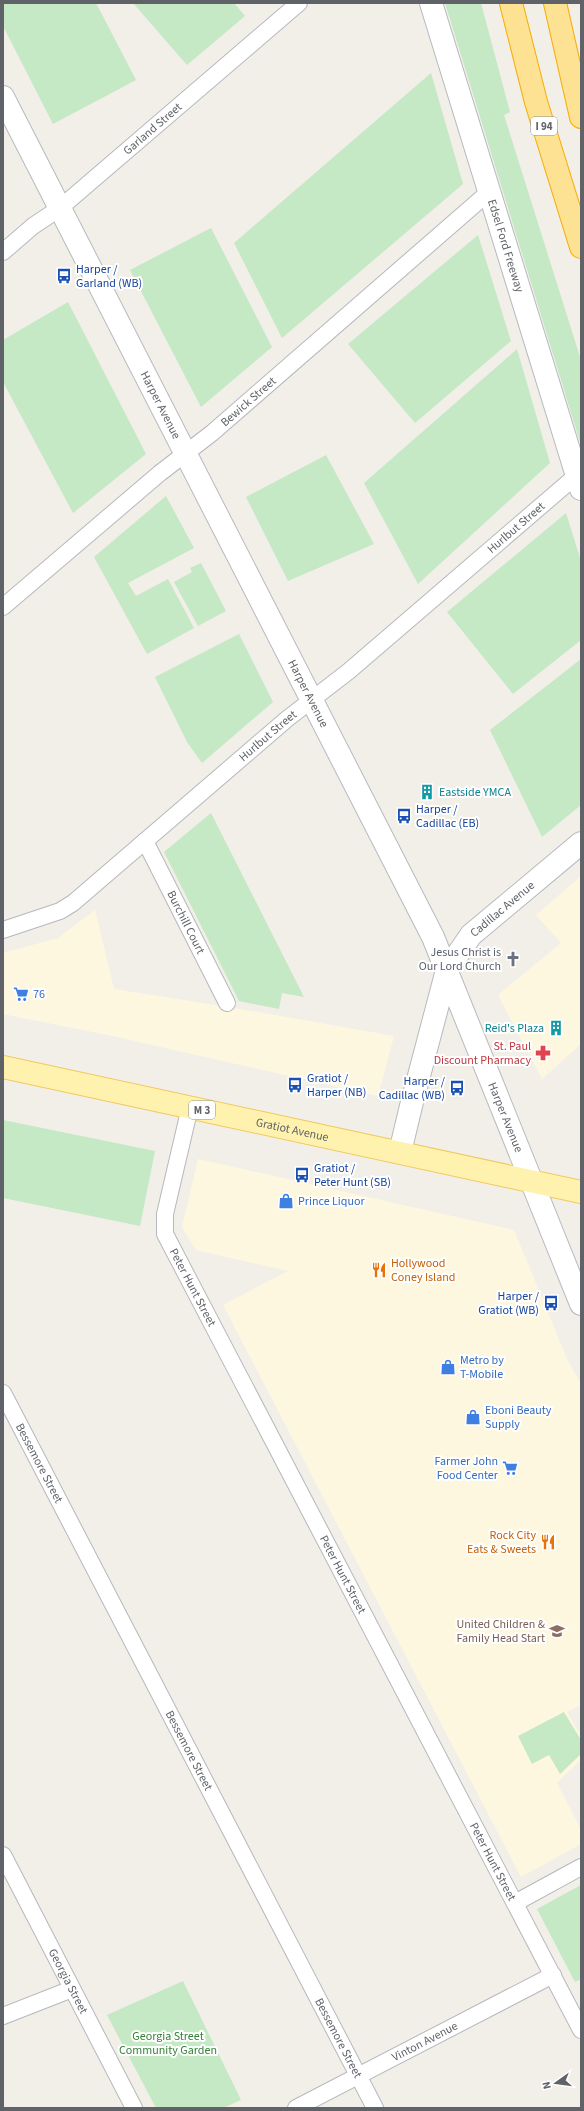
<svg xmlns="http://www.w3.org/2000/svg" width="584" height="2111" viewBox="0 0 584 2111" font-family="'Source Sans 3',sans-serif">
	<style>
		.commercial { fill: #fef7e0 }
		.green { fill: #c5e8c5 }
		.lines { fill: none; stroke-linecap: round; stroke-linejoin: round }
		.street-casing { stroke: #b5b8bc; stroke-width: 18 }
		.secondary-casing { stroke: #b6babf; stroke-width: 24 }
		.primary-casing { stroke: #f2c960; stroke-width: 24 }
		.highway-casing { stroke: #f9ab00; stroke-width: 24 }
		.street { stroke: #fff; stroke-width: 16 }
		.secondary { stroke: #fff; stroke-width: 22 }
		.primary { stroke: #fff2af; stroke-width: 22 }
		.highway { stroke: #fde293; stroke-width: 22 }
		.labels { text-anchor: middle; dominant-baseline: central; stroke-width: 4; stroke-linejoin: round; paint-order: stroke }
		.shield { fill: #fff; stroke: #8f9295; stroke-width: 1 }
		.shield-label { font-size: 11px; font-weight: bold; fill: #5f6368 }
		.street-label { font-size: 12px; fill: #5f6368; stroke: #fff }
		.transit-label { font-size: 12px; fill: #164399; stroke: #fff; text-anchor: start }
		.culture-label { font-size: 12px; fill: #0d838f; stroke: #fff; text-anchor: start }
		.worship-label { font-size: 12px; fill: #5b616d; stroke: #fff; text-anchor: end }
		.shop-label { font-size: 12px; fill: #366cbe; stroke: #fff; text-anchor: start }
		.health-label { font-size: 12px; fill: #be3a42; stroke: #fff; text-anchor: end }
		.food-label { font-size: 12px; fill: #c56008; stroke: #fff; text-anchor: start }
		.education-label { font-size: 12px; fill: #785e54; stroke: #fff; text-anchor: end }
		.park-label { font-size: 12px; fill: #348238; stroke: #fff }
	</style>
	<rect width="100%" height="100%" fill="#f1efe8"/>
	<g class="commercial">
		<path d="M581,876V1044L542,1079L498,995L561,943L536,915Z"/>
		<path d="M95,910L114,989L252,1011L394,1036L378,1096L108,1035L3,1014V953L58,938Z"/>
		<path d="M198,1159L514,1230L568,1361L581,1384V1705L567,1712L581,1736V1760L557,1783L581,1830V1844L521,1877L223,1305L288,1271L196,1250L182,1227Z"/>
	</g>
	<g class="green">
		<path d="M3,3H96L136,80L53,124L3,26Z"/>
		<path d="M133,3H234L245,16L187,65Z"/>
		<path d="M445,3H481L510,112L504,115L581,360V445Z"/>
		<path d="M431,73L463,184L282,338L234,243Z"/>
		<path d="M211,228L272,347L201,407L130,270Z"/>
		<path d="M478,235L511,341L415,423L348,344Z"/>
		<path d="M68,302L146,454L73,513L3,382V340Z"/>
		<path d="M517,349L550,463L418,584L364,483Z"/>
		<path d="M326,455L374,544L288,581L246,497Z"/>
		<path d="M166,496L194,548L128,583L136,596L168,579L194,628L147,654L94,557Z"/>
		<path d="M566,513L581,561V640L513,694L447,612Z"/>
		<path d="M201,563L226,611L198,626L174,582L192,572L190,568Z"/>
		<path d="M239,634L273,702L202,763L187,742L155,677Z"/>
		<path d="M581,659V805L542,837L490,730Z"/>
		<path d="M211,813L304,997L282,993L279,1009L239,1001L164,852Z"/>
		<path d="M3,1120L155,1151L140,1226L3,1198Z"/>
		<path d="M564,1712L581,1740V1754L560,1774L549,1755L532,1764L518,1736Z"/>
		<path d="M581,1885V1979L575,1982L537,1909Z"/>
		<path d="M183,1981L241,2100L223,2108H156L107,2015Z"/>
	</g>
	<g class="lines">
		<g class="street-casing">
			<g id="street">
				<path id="s1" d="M3,252L33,226L60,208L299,3"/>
				<path id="s2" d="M3,607L160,473L212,433L489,192"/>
				<path id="s3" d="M145,841L227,1003"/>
				<path id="s4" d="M3,930L60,911L73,903L287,719L349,671L577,475"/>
				<path id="s5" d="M190,1107L165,1214V1234L581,2030"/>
				<path id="s6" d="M3,1393L375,2108"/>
				<path id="s7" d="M3,1855L134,2108"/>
				<path d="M515,1903L581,1867"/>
				<path d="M3,2016L72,1989"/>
				<path id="s8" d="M296,2108L553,1975"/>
			</g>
		</g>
		<g class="secondary-casing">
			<g id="secondary">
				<path id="s9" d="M431,3L581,489"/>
				<path id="s10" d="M3,97L433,937L581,1304"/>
				<path id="s11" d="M400,1152L411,1106L447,970L471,935L581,843"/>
			</g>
		</g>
		<g class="primary-casing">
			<g id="primary">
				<path id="s12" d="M3,1067L581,1192"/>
			</g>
		</g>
		<g class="highway-casing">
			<g id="highway">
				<path d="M511,3L536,102L581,247"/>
				<path d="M555,3L581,117"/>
			</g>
		</g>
		<use href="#street" class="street"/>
		<use href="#secondary" class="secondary"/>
		<use href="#primary" class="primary"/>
		<use href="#highway" class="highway"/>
	</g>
	<defs>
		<g id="bus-bare" transform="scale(1.2)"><path d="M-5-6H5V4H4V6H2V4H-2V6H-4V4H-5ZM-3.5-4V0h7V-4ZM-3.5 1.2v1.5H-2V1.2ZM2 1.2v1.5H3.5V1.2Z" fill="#1a4fb4" stroke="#fff" stroke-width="2.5" paint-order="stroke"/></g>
		<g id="building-bare" transform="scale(1.2)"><path d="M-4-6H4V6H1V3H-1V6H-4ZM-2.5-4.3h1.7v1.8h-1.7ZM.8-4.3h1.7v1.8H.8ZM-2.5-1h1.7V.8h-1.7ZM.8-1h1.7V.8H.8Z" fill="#0f9aa8" stroke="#fff" stroke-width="2.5" paint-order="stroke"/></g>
		<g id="church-bare" transform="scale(1.2)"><path d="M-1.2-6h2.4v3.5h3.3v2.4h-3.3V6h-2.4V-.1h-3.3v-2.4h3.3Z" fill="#6b7280" stroke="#fff" stroke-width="2.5" paint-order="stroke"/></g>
		<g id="supermarket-bare" transform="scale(1.2)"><path d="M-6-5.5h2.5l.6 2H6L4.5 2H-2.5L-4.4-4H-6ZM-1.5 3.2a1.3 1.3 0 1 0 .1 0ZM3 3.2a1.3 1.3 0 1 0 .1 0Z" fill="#3f7fe0" stroke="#fff" stroke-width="2.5" paint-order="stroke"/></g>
		<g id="pharmacy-bare" transform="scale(1.2)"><path d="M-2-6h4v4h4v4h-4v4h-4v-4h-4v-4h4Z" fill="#e0444e" stroke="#fff" stroke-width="2.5" paint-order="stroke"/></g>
		<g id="shop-bare" transform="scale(1.2)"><path d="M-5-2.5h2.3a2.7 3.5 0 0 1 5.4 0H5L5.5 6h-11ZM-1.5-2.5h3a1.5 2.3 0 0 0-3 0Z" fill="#3f7fe0" stroke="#fff" stroke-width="2.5" paint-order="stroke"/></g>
		<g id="restaurant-bare" transform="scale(1.2)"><path d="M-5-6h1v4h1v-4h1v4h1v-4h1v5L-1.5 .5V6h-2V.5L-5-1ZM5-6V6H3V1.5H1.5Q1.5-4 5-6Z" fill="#e8710a" stroke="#fff" stroke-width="2.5" paint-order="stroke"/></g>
		<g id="school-bare" transform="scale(1.2)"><path d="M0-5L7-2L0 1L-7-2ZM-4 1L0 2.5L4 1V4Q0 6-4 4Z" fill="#8d6e63" stroke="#fff" stroke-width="2.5" paint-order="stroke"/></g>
	</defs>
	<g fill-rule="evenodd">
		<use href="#bus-bare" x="64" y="276"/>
		<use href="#building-bare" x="427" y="792"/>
		<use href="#bus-bare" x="404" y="816"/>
		<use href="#church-bare" x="513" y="959"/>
		<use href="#supermarket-bare" x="21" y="994"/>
		<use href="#building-bare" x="556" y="1028"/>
		<use href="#pharmacy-bare" x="543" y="1053"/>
		<use href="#bus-bare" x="295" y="1085"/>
		<use href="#bus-bare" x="457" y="1088"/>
		<use href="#bus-bare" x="302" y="1175"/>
		<use href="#shop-bare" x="286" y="1201"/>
		<use href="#restaurant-bare" x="379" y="1270"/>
		<use href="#bus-bare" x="551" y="1303"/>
		<use href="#shop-bare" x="448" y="1367"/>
		<use href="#shop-bare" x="473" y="1417"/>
		<use href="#supermarket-bare" x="510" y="1468"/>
		<use href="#restaurant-bare" x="548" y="1542"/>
		<use href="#school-bare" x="557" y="1631"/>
	</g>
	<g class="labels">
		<g class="shield">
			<rect x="531" y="117" width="26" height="18" rx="3"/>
			<rect x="189" y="1101" width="26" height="18" rx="3"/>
		</g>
		<g class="shield-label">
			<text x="544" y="126">I 94</text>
			<text x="202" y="1110">M 3</text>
		</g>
		<g class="street-label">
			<text stroke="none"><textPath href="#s1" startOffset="194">Garland Street</textPath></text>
			<text stroke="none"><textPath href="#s9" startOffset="254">Edsel Ford Freeway</textPath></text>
			<text stroke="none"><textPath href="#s2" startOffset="320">Bewick Street</textPath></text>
			<text stroke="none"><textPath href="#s10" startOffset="346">Harper Avenue</textPath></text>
			<text stroke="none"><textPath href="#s4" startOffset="656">Hurlbut Street</textPath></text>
			<text stroke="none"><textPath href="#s10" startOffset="670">Harper Avenue</textPath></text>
			<text stroke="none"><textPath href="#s4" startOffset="332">Hurlbut Street</textPath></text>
			<text stroke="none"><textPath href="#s11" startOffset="271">Cadillac Avenue</textPath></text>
			<text stroke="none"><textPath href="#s3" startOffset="91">Burchill Court</textPath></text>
			<text stroke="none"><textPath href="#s10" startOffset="1138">Harper Avenue</textPath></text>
			<text stroke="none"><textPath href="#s12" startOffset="296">Gratiot Avenue</textPath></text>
			<text stroke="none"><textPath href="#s5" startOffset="190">Peter Hunt Street</textPath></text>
			<text stroke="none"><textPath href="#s6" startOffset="79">Bessemore Street</textPath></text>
			<text stroke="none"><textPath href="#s5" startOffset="514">Peter Hunt Street</textPath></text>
			<text stroke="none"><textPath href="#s6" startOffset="403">Bessemore Street</textPath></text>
			<text stroke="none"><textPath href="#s5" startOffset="838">Peter Hunt Street</textPath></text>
			<text stroke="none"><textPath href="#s7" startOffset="142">Georgia Street</textPath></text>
			<text stroke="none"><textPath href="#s6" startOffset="727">Bessemore Street</textPath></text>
			<text stroke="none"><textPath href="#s8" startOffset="145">Vinton Avenue</textPath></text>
		</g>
		<g class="transit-label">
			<text x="76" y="269">Harper /<tspan x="76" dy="14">Garland (WB)</tspan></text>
			<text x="416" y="809">Harper /<tspan x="416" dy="14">Cadillac (EB)</tspan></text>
			<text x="307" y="1078">Gratiot /<tspan x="307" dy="14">Harper (NB)</tspan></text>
			<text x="445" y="1081" text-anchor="end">Harper /<tspan x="445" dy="14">Cadillac (WB)</tspan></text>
			<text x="314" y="1168">Gratiot /<tspan x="314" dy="14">Peter Hunt (SB)</tspan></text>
			<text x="539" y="1296" text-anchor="end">Harper /<tspan x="539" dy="14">Gratiot (WB)</tspan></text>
		</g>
		<g class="culture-label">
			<text x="439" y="792">Eastside YMCA</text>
			<text x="544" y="1028" text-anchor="end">Reid's Plaza</text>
		</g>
		<g class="worship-label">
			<text x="501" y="952">Jesus Christ is<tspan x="501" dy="14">Our Lord Church</tspan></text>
		</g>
		<g class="shop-label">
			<text x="33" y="994">76</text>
			<text x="298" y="1201">Prince Liquor</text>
			<text x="460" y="1360">Metro by<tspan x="460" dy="14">T-Mobile</tspan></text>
			<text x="485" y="1410">Eboni Beauty<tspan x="485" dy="14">Supply</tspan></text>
			<text x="498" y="1461" text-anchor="end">Farmer John<tspan x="498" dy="14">Food Center</tspan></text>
		</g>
		<g class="health-label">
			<text x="531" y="1046">St. Paul<tspan x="531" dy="14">Discount Pharmacy</tspan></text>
		</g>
		<g class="food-label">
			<text x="391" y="1263">Hollywood<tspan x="391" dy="14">Coney Island</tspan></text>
			<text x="536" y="1535" text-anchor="end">Rock City<tspan x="536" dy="14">Eats &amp; Sweets</tspan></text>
		</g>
		<g class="education-label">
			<text x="545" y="1624">United Children &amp;<tspan x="545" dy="14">Family Head Start</tspan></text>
		</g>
		<g class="park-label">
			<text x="168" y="2036">Georgia Street<tspan x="168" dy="14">Community Garden</tspan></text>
		</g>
	</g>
	<rect width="584" height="2111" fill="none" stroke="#5f6368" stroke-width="8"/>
	<g transform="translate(556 2083) rotate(256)" stroke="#ffffff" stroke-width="3" paint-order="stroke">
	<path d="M0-3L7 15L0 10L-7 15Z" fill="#5f6368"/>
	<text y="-6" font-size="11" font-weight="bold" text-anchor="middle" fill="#5f6368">N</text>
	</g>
</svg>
